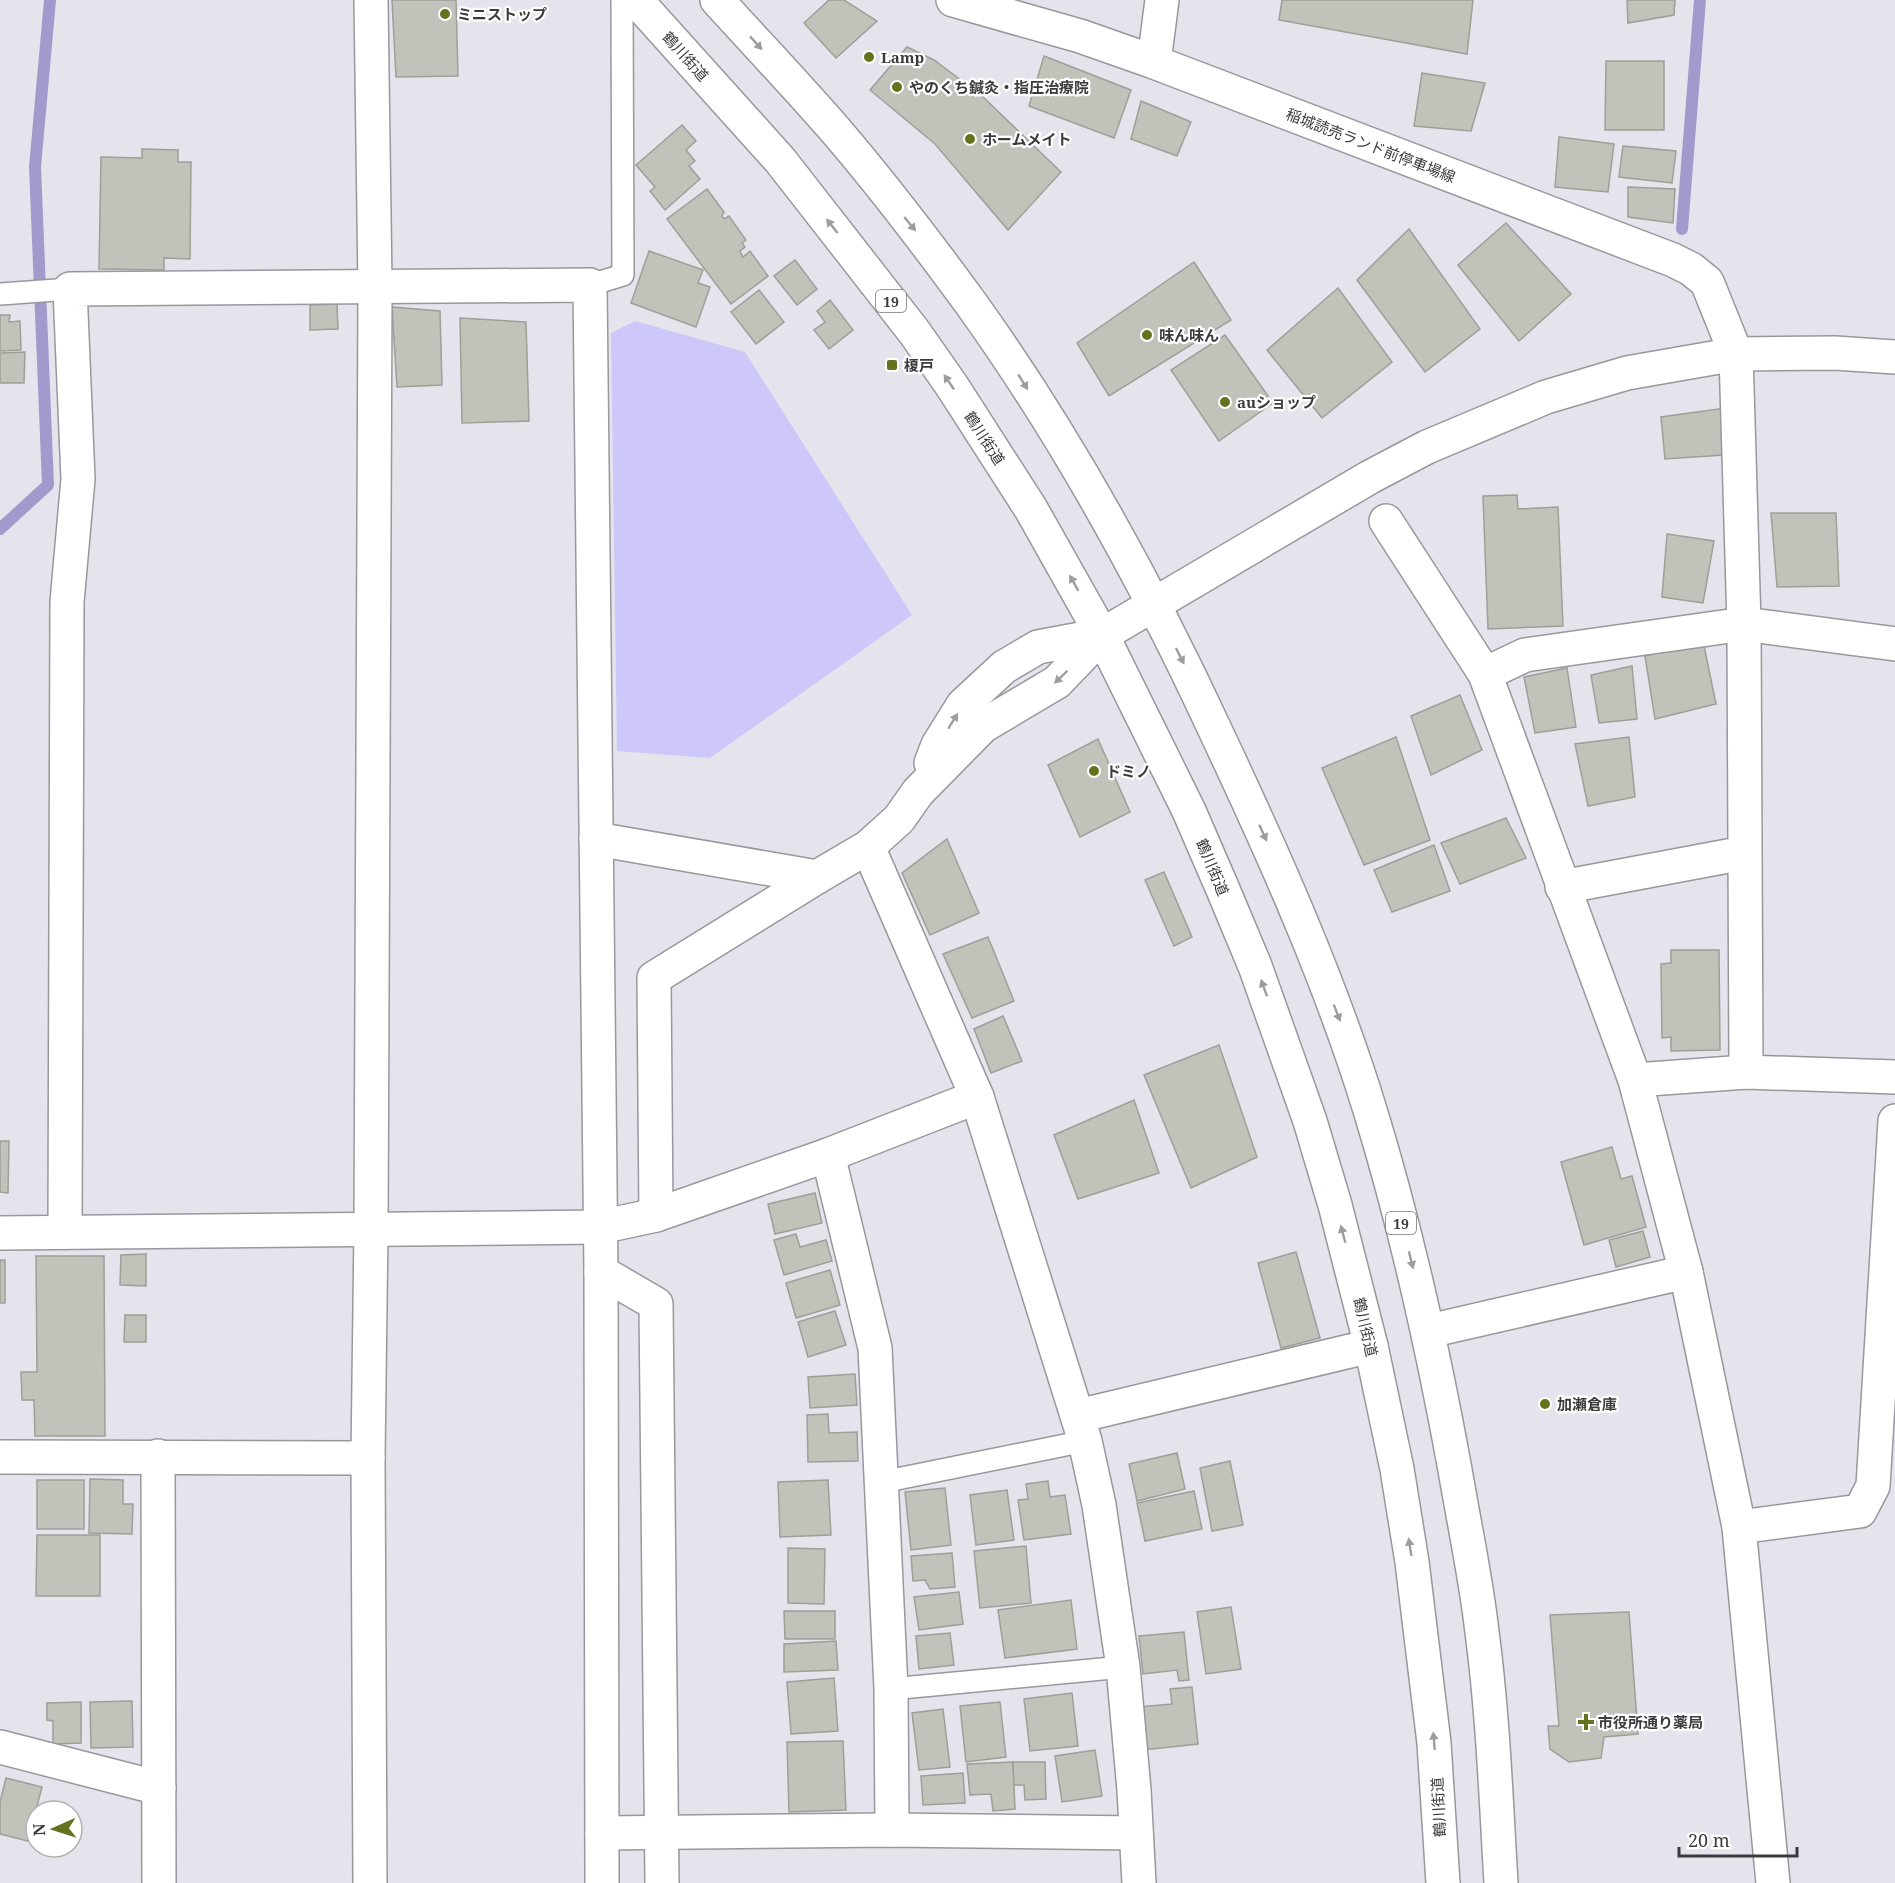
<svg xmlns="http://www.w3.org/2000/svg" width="1895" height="1883" viewBox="0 0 1895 1883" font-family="'Noto Serif','Noto Sans JP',serif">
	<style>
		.green { fill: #cec7f9 }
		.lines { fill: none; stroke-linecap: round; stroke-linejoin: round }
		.stream { stroke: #a29acc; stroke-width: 12 }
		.building { fill: #c1c3bb; stroke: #9d9f98; stroke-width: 1.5 }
		.lane-casing { stroke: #98979e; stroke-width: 24 }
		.street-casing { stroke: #98979e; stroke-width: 36 }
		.secondary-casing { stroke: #98979e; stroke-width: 36 }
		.primary-casing { stroke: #98979e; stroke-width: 36 }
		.lane { stroke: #fff; stroke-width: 21 }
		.street { stroke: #fff; stroke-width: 33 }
		.secondary { stroke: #fff; stroke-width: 33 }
		.primary { stroke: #fff; stroke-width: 33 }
		.oneway { fill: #9d9d9e }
		.poi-dot { fill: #65731f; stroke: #fff; stroke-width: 2 }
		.labels { text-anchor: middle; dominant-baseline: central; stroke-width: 4.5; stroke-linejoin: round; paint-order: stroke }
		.shield { fill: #fff; stroke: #767678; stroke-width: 1.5 }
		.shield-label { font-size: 14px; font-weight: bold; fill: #3b3b3e }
		.poi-label { font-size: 15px; font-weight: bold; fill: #3b3b3e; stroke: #fff; text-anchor: start }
		.street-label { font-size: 15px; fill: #3b3b3e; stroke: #fff }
	</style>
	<rect width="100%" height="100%" fill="#e5e4ec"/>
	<path class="green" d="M635,321L745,352L912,615L710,758L617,751L611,333Z"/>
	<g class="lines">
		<g class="stream">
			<path d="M1682,229L1700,0"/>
			<path d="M0,529L48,485L35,167L50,0"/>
		</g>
	</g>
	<g class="building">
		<path d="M392,0H456L458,76L396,77Z"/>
		<path d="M829,0H844L877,21L836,58L804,23Z"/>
		<path d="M1282,0H1473L1467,54L1279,20Z"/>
		<path d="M1627,0H1675L1674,15L1628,23Z"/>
		<path d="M907,47L934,60L982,96L1061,172L1008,230L935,144L870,90Z"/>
		<path d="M1044,56L1131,90L1114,138L1029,106Z"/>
		<path d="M1606,61H1664V130H1605Z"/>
		<path d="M1422,73L1485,83L1471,131L1414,126Z"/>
		<path d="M1141,101L1191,122L1177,156L1131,139Z"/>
		<path d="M682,125L696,141L686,150L695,161L689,166L700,179L665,210L650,191L655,187L636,165Z"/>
		<path d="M1559,137L1614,144L1608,192L1555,187Z"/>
		<path d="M1623,146L1676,151L1672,183L1619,177Z"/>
		<path d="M142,149L178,150V162H191L190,259L164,258V270L99,269L101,157L142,158Z"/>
		<path d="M1628,187L1675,189L1673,223L1628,217Z"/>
		<path d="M707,189L724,212L722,216L724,219L729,216L746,240L742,243L745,247L740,251L743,257L750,251L768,276L731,304L667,219Z"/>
		<path d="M1506,223L1571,294L1519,341L1458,265Z"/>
		<path d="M1409,229L1480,329L1425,372L1357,280Z"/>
		<path d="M649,251L703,270L698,283L710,287L696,327L631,303Z"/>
		<path d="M795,260L817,289L797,305L774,276Z"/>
		<path d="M1194,262L1231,320L1109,396L1077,343Z"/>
		<path d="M1338,288L1392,362L1322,418L1267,350Z"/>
		<path d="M759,290L784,322L756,344L731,312Z"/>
		<path d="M830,300L853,330L829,349L814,330L825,322L817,311Z"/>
		<path d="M337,304L338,329L310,330V305Z"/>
		<path d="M392,307L440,311L442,385L397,387Z"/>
		<path d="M0,315H10L9,322L20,321L21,350L0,351Z"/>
		<path d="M460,318L526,322L529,421L462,423Z"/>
		<path d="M1225,335L1273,403L1219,441L1171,370Z"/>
		<path d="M25,352L24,383H0V353Z"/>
		<path d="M1725,408L1724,455L1665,459L1661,417Z"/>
		<path d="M1517,495L1518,509L1558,507L1563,626L1488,629L1483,496Z"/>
		<path d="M1771,513H1836L1839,586L1777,587Z"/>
		<path d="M1667,534L1714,541L1703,603L1662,597Z"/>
		<path d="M1703,641L1716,704L1655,719L1645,656Z"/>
		<path d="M1632,666L1637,719L1599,723L1591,675Z"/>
		<path d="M1567,668L1576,727L1535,733L1524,677Z"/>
		<path d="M1460,695L1482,750L1431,775L1411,716Z"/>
		<path d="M1396,737L1430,840L1364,865L1322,768Z"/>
		<path d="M1629,737L1635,797L1588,806L1575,744Z"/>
		<path d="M1098,739L1130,812L1080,837L1048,765Z"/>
		<path d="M1506,818L1526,858L1460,884L1441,843Z"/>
		<path d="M947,839L979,913L930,935L902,873Z"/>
		<path d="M1434,845L1450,891L1392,912L1374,870Z"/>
		<path d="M1164,872L1192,937L1174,946L1145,880Z"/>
		<path d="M988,937L1014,1001L972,1018L943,954Z"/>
		<path d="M1671,950H1719L1720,1050L1671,1051V1037L1662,1038L1661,964L1671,963Z"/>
		<path d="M1003,1016L1022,1061L991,1073L974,1029Z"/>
		<path d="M1219,1045L1257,1157L1191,1188L1144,1075Z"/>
		<path d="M1134,1100L1159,1173L1078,1199L1054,1135Z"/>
		<path d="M0,1141H9L8,1193L0,1192Z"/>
		<path d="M1612,1147L1621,1179L1632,1176L1646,1227L1584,1245L1561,1162Z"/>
		<path d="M815,1193L822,1223L775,1234L768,1204Z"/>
		<path d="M1643,1231L1650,1257L1616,1267L1609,1240Z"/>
		<path d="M796,1234L800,1247L826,1240L832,1261L784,1275L774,1240Z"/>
		<path d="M1296,1252L1320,1338L1281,1348L1258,1263Z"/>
		<path d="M146,1254V1286L120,1285L121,1255Z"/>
		<path d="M36,1256H104L105,1436H35L34,1400H22L21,1372H37Z"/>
		<rect x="0" y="1260" width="5" height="43"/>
		<path d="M830,1270L840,1305L796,1318L786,1283Z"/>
		<path d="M835,1311L846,1345L808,1357L798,1322Z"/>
		<path d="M125,1315H146V1342H124Z"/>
		<path d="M855,1374L857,1405L810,1408L808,1377Z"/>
		<path d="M828,1414L829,1433L857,1432L858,1461L808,1462L807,1415Z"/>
		<path d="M1177,1453L1185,1489L1137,1501L1129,1464Z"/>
		<path d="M1230,1461L1243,1525L1212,1531L1200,1468Z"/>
		<path d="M90,1479L123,1480V1504H133L132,1534L89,1533Z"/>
		<rect x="37" y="1480" width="47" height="49"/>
		<path d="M828,1480L831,1535L780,1537L778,1482Z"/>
		<path d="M1048,1481L1050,1497L1065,1495L1071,1534L1024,1540L1018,1500L1028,1499L1026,1484Z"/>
		<path d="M945,1488L951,1545L911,1550L905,1492Z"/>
		<path d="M1007,1490L1014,1540L976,1545L970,1495Z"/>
		<path d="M1194,1491L1202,1529L1145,1541L1137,1503Z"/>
		<path d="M37,1535H100V1596H36Z"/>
		<path d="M1026,1546L1031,1603L980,1608L974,1551Z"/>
		<path d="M788,1548L825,1549L824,1604L788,1603Z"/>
		<path d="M952,1553L955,1587L930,1589L925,1580L913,1581L911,1556Z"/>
		<path d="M959,1592L963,1624L919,1630L914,1597Z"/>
		<path d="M1071,1600L1077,1649L1005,1658L998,1610Z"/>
		<path d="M1231,1607L1241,1669L1206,1674L1197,1612Z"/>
		<path d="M784,1611H835V1639H785Z"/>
		<path d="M1629,1612L1638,1734L1604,1737L1601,1758L1569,1762L1550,1749L1548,1726H1559L1550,1615Z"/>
		<path d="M1184,1632L1189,1680L1179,1681L1177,1670L1143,1674L1139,1636Z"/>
		<path d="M950,1633L954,1665L919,1669L916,1636Z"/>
		<path d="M836,1641L838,1670L784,1672V1644Z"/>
		<path d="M834,1678L838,1731L791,1734L787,1682Z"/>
		<path d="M1192,1687L1198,1744L1143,1750L1139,1707L1172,1704L1170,1689Z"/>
		<path d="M1072,1693L1078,1746L1030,1751L1024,1699Z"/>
		<path d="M132,1701L133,1747L91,1748L90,1702Z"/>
		<path d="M81,1702V1743L53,1744V1721L47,1720V1703Z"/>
		<path d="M1000,1702L1006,1757L966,1762L960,1706Z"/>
		<path d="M943,1709L950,1767L919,1770L912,1713Z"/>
		<path d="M843,1741L846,1810L789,1812L787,1742Z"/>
		<path d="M1095,1750L1102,1796L1062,1802L1055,1756Z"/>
		<path d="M1013,1762L1015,1809L993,1811L991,1794L970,1795L967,1764Z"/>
		<path d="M1013,1762H1045L1046,1799L1025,1800L1024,1785H1014Z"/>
		<path d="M963,1773L965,1803L923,1805L921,1776Z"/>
		<path d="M6,1778L42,1787L28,1841L0,1834V1802Z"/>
	</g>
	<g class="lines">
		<g class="lane-casing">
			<g id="lane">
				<path d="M590,285L623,275L622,0"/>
				<path d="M0,294L70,289"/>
				<path d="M882,1482L1085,1441"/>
				<path d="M891,1689L1123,1667"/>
			</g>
		</g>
		<g class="street-casing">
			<g id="street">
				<path d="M1154,62L1162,0"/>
				<path d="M1736,354L1744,624L1746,1072"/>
				<path d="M1386,521L1485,674L1635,1080L1686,1272L1739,1527L1773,1883"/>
				<path d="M1485,674L1525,655L1744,624L1895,644"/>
				<path d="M931,763L938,745L963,705L1004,667L1038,647L1102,635"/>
				<path d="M596,839L817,877L868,847L899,819L918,792L983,726L1057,682L1102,635"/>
				<path d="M868,847L977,1097L1085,1441L1099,1505L1123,1667L1134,1790L1139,1883"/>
				<path d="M1562,887L1744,853"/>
				<path d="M1635,1080L1746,1072L1895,1077"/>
				<path d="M828,1155L875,1348L891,1689L892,1830"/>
				<path d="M656,1215L654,978L817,877"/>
				<path d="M65,1232L67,602L78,479L70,289L590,285L601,1272L602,1883"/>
				<path d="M0,1233L600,1227L656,1215L828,1155L977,1097"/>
				<path d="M601,1272L656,1304L662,1883"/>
				<path d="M1429,1331L1686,1272"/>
				<path d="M1078,1416L1371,1346"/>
				<path d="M158,1456L159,1883"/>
				<path d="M0,1457L368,1458"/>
				<path d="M1739,1527L1860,1511L1873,1486L1895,1121"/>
				<path d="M0,1747L159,1788"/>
				<path d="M602,1833L892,1830L1136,1833"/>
				<path d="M370,1883L368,1458L371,1229L375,287L371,0"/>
			</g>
		</g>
		<g class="secondary-casing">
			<g id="secondary">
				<path d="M953,0L1080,36L1154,62L1673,260L1691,269L1707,282L1736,354"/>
				<path d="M1102,635L1370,477L1427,447L1546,397L1627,373L1736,354L1835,353L1895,357"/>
			</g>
		</g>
		<g class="primary-casing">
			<g id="primary">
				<path d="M636,0L780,160L915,333L952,386L1031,509L1102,635L1189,811L1224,892L1255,966L1310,1121L1335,1205L1371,1346L1397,1469L1412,1562L1434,1743L1443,1883"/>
				<path d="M717,0C757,44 798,87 837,132C884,187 929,246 972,305C1068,439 1147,583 1216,732C1274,855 1330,980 1370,1110C1409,1237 1437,1367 1460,1498C1468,1543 1477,1587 1482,1632C1493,1715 1496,1799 1501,1883"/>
			</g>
		</g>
		<use href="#lane" class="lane"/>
		<use href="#street" class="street"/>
		<use href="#secondary" class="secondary"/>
		<use href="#primary" class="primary"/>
	</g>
	<defs><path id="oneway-solid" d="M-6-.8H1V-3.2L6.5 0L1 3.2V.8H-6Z" transform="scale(1.5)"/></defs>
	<g class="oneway">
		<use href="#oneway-solid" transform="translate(756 43) rotate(48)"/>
		<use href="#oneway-solid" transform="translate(910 224) rotate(51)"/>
		<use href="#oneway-solid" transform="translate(832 226) rotate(-128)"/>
		<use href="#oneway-solid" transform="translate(949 382) rotate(-124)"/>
		<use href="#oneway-solid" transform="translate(1023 382) rotate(58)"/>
		<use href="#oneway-solid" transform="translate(1074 583) rotate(-119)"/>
		<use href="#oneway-solid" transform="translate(1180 656) rotate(63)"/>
		<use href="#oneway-solid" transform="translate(1061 677) rotate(136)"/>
		<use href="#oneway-solid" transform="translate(953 721) rotate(-58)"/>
		<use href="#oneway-solid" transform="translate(1263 833) rotate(65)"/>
		<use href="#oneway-solid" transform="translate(1264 988) rotate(-110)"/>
		<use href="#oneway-solid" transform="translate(1337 1013) rotate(69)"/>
		<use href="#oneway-solid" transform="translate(1343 1234) rotate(-105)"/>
		<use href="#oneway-solid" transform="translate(1411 1260) rotate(76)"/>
		<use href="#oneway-solid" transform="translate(1410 1547) rotate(-99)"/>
		<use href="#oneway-solid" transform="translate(1434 1741) rotate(-95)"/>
	</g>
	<g class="poi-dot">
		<circle cx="445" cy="14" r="6"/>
		<circle cx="869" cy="57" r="6"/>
		<circle cx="897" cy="87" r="6"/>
		<circle cx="970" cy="139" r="6"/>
		<circle cx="1147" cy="335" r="6"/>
		<rect x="886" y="359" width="12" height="12" rx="3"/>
		<circle cx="1225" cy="402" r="6"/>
		<circle cx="1094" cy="771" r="6"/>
		<circle cx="1545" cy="1404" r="6"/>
		<path d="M1583 1713h6v6h6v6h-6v6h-6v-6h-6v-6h6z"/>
	</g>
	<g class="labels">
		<g class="shield">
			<rect x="876" y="290" width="30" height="22" rx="4.5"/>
			<rect x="1386" y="1212" width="30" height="22" rx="4.5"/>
		</g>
		<g class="shield-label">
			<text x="891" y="301">19</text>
			<text x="1401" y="1223">19</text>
		</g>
		<g class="poi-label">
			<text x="457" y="14">ミニストップ</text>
			<text x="881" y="57">Lamp</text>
			<text x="909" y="87">やのくち鍼灸・指圧治療院</text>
			<text x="982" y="139">ホームメイト</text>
			<text x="1159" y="335">味ん味ん</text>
			<text x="904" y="365">榎戸</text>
			<text x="1237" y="402">auショップ</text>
			<text x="1106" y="771">ドミノ</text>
			<text x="1557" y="1404">加瀬倉庫</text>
			<text x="1598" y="1722">市役所通り薬局</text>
		</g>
		<g class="street-label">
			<text transform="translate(686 56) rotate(48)">鶴川街道</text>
			<text transform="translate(1371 145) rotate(21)">稲城読売ランド前停車場線</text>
			<text transform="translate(985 438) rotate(57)">鶴川街道</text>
			<text transform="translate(1213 867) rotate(67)">鶴川街道</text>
			<text transform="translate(1366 1327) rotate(77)">鶴川街道</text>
			<text transform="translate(1438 1807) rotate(-93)">鶴川街道</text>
		</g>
	</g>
	<g transform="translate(54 1829) rotate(267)"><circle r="28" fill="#ffffff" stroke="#b1b1b2" stroke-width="1.5"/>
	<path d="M0-4.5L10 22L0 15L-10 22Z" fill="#65731f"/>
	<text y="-9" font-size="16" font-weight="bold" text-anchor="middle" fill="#3b3b3e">N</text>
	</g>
	<path d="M1679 1847v9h118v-9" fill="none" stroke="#3b3b3e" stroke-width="3"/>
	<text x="1688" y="1847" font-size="18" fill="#3b3b3e" stroke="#ffffff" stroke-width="4.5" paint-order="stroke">20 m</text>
</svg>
